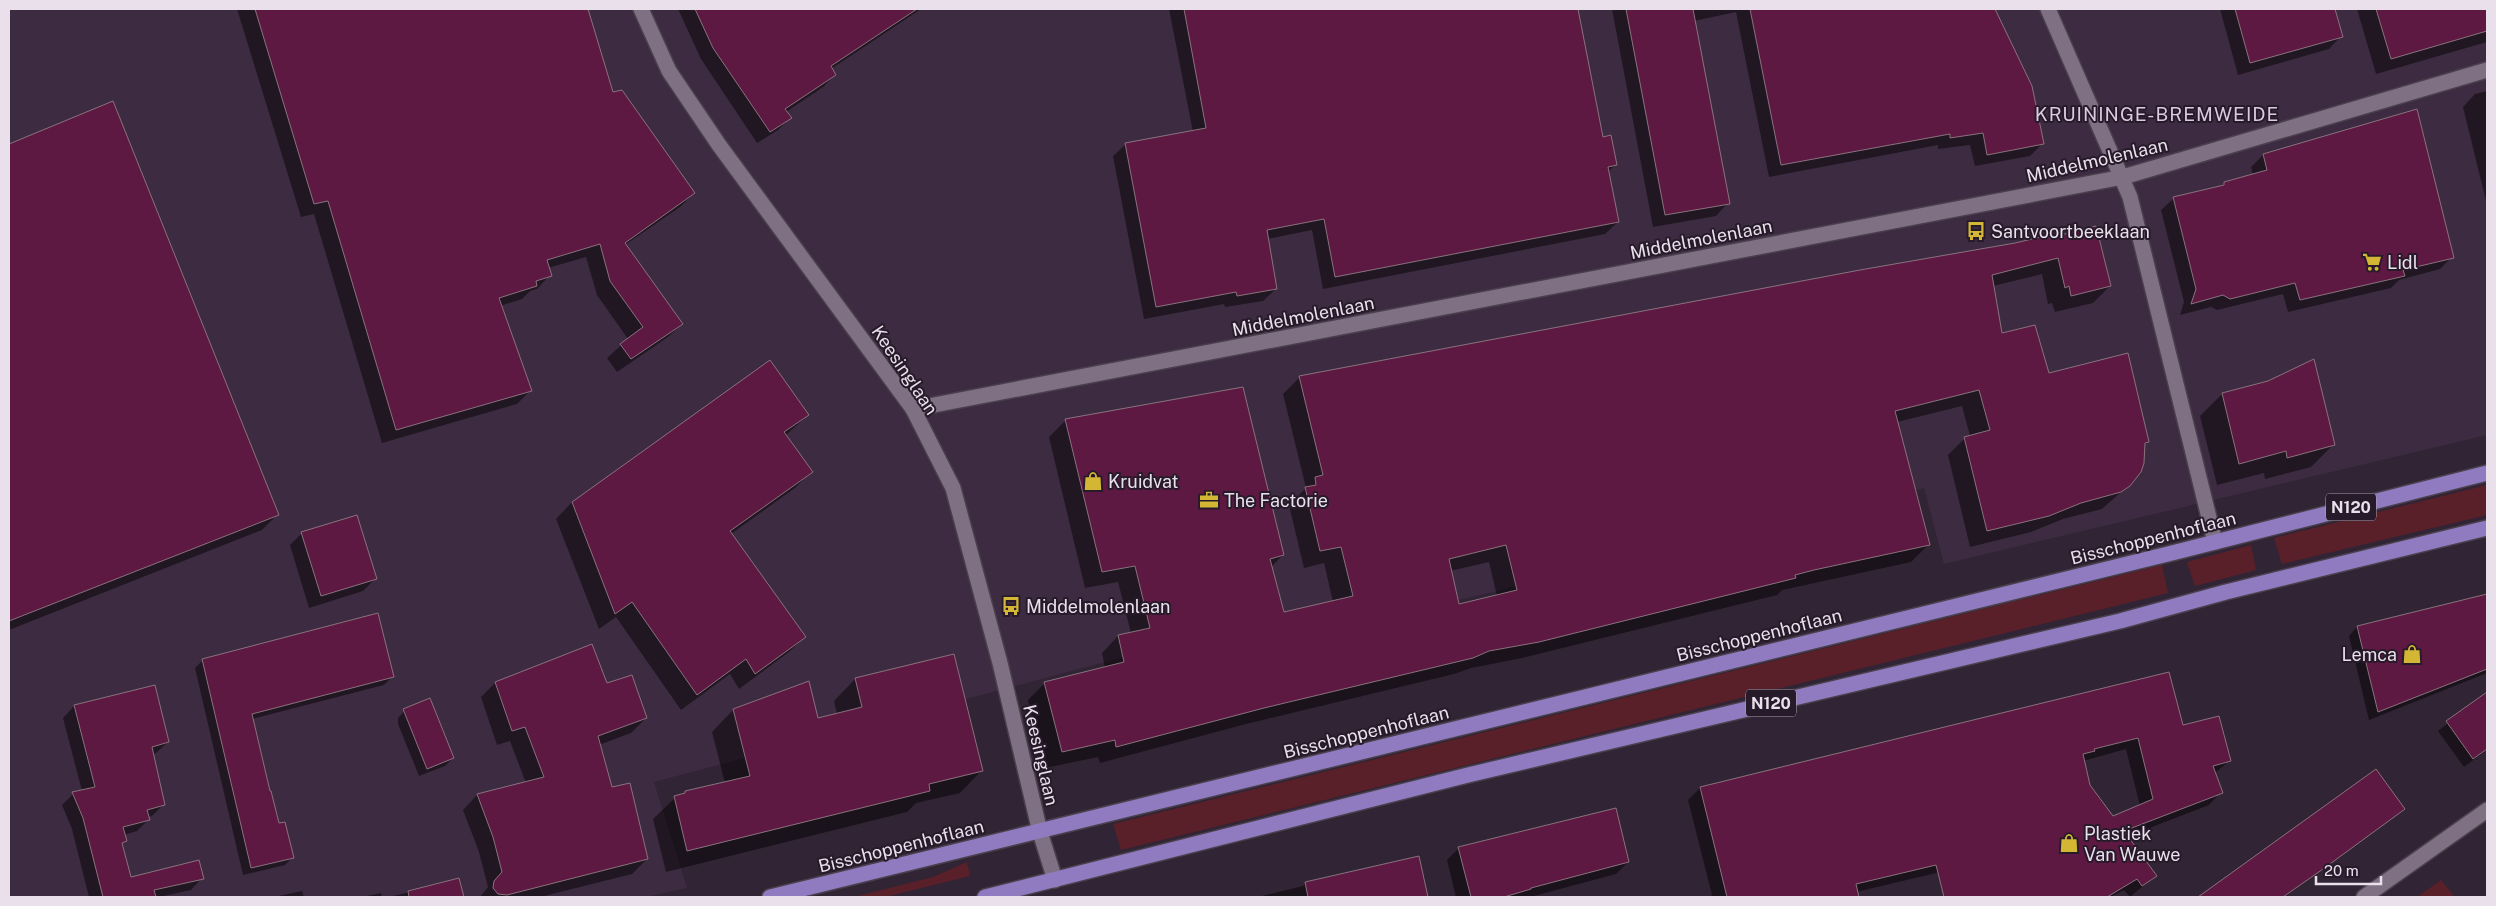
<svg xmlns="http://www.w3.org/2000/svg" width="2496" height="906" viewBox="0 0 2496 906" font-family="'Public Sans',sans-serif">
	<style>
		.built { fill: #3d2c41 }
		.green { fill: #5a2029 }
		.shadow { fill: #0007; fill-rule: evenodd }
		.building { fill: #5e1943; stroke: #89727d; fill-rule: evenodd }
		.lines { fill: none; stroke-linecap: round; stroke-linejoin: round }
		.minor-casing { stroke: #4a404d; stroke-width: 18 }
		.major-casing { stroke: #4a404d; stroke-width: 18 }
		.minor { stroke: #807083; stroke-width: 15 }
		.major { stroke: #907bc1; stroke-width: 15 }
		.labels { text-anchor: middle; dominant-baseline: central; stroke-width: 4; stroke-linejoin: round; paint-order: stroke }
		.shield { fill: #271a2a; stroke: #afa5b1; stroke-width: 1 }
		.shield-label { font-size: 16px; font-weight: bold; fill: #e9e0eb }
		.street-label { font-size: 18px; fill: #e9e0eb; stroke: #271a2a }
		.poi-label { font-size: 18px; fill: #e9e0eb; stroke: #271a2a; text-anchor: start }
		.neighbourhood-label { font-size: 19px; letter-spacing: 1px; fill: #dccbe0; stroke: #271a2a }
	</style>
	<rect width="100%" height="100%" fill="#312434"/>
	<path class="built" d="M9,9H2487V435L1944,564L1924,488L1468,598L1120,658L654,782L687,888L646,897H9Z"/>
	<g class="green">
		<path d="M2487,485V515L2282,564L2274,538Z"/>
		<path d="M2251,545L2256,570L2195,586L2187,562Z"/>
		<path d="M2162,565L2168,593L1121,850L1113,824Z"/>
		<path d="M967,862L970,876L885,897H854L933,877Z"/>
		<path d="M2441,880L2455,897H2417Z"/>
	</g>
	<g class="shadow">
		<path d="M237,9H586L612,93L694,193L680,207L625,245L682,324L668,337L617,372L607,358L628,339L597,295L586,257L548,268L550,275L537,289L530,291L522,299L500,306L531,390L517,404L382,443L314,214L301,217Z"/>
		<path d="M678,9H921L831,69L835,75L823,87L786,112L790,118L778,130L757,143L701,59Z"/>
		<path d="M1169,9H1577L1602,138L1615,165L1608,172L1618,222L1605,234L1323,289L1312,230L1267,239L1276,289L1263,301L1225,307L1224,304L1144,319L1113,156L1126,144L1193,132Z"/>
		<path d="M1612,9H1995L2031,87L2042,144L2030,156L1975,166L1970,145L1938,149V145L1769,177L1736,12L1694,21L1728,203L1716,216L1653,227Z"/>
		<path d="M2220,9H2334L2341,36L2329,49L2238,75Z"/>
		<path d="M2357,9H2487V42L2376,74Z"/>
		<path d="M2487,91V205L2463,107L2475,94Z"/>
		<path d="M113,103L278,514L262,530L9,630V145Z"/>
		<path d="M2417,111L2452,257L2440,269L2399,280L2391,288L2288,312L2283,294L2217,310L2211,307L2180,315L2184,302L2161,210L2174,198L2220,187L2224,183L2253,175L2251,167L2263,155Z"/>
		<path d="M2048,239L2110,286L2093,303L2055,312L2052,303L2048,304L2042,274L1993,286L2001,335L2048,374L2148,441L2144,446L2129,485L2102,509L2063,519L2031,532L1970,547L1948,455L1965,438L1970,436L1962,406L1897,422L1928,545L1911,562L1796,587L1782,590L1777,595L1522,658L1471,668L1454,674L1246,724L1100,763L1098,757L1045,768L1028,700L1045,683L1105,668L1102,653L1118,636L1131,633L1118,582L1085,588L1049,437L1066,420L1283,555L1271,567L1283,613L1333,602L1324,563L1304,568L1289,505L1306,488L1283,394L1300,377ZM1489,562L1497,596L1458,604L1450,571Z"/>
		<path d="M2222,394L2333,445L2311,467L2265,479L2264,473L2217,485L2200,416Z"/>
		<path d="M808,415L785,436L811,472L795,488L731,534L805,637L789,652L739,689L730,674L681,710L616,617L599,629L556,519L572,502Z"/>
		<path d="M302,533L375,579L363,591L309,608L290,545Z"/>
		<path d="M2487,595V673L2369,720L2349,636L2357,627Z"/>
		<path d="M203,660L392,677L384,685L252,719L278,824L293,857L285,865L243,875L195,668Z"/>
		<path d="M2168,674L2182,727L2229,761L2215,773L2221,792L2209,805L2126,837L2155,876L2130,897L2124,890L2110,897H1945L2018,879L2012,855L1856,892L1858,897H1709L1712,895L1688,800L1700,788ZM2126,749L2140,806L2112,818L2089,786L2083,761Z"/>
		<path d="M855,679L981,771L960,793L916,803L907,812L666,872L653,819L675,798L686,792L725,783L712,732L733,710L817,719L837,714L834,701Z"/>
		<path d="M495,683L606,685L646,718L631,733L599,745L611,788L647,859L632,874L540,897H480L488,887L479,852L463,810L477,795L526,783L510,741L497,745L481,697Z"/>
		<path d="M154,686L168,742L156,753L152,755L164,804L152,816L147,817L148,820L137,831L124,835L125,841L121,845L130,878H202L191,890L159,897H89L72,829L62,805L73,794L82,791L63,718L74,706Z"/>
		<path d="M2487,693V750L2464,767L2438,731Z"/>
		<path d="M406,709L453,758L445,766L419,776L398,724V718Z"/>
		<path d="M2376,771L2403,809L2284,897H2200Z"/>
		<path d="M1459,848L1628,862L1616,874L1530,897H1456L1447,860Z"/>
		<path d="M1418,858L1427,897H1258L1303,886L1305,884Z"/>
		<path d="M458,880L463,897H389Z"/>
		<path d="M302,891L304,897H274Z"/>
		<path d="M381,893L382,897H362Z"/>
	</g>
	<g class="building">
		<path d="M255,9H588L613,92L622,90L695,193L625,243L683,324L631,359L620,344L643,327L610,281L600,244L547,260L552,276L536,281L537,286L499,298L532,391L396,430L328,201L314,204Z"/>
		<path d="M695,9H917L831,66L836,75L785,109L792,118L770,132L713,48Z"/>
		<path d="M1184,9H1578L1603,137L1611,135L1617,165L1608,167L1619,222L1335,277L1324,219L1267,230L1277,289L1237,296L1236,292L1156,307L1125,143L1206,128Z"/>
		<path d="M1626,9H1693L1730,204L1665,215Z"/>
		<path d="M1750,9H1995L2032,86L2044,144L1987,155L1983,133L1950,138V134L1781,165Z"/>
		<path d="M2235,9H2335L2343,37L2250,63Z"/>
		<path d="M2376,9H2487V31L2391,59Z"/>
		<path d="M113,101L279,515L9,621V144Z"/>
		<path d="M2417,109L2454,258L2403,270L2405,276L2300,300L2295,283L2230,299L2223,295L2191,304L2196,289L2173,197L2224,185V182L2267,170L2263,154Z"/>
		<path d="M2096,226L2111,286L2071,296L2069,286L2065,288L2058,258L1992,275L2002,333L2035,325L2049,373L2128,353L2149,442L2145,443L2144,463L2141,472L2130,486L2121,492L2081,503L2049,516L1987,531L1964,437L1990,430L1979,390L1895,411L1930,545L1814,570L1795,575L1796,578L1539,642L1489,651L1473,658L1264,708L1116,747L1115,740L1062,752L1044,682L1124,662L1118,635L1150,628L1135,566L1102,572L1065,419L1243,387L1284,555L1270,559L1284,612L1353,596L1341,547L1320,551L1305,487L1316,485L1315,477L1323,475L1299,376L1860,270L2015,243L2049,235V238ZM1506,545L1517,590L1459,604L1449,559Z"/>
		<path d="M2314,359L2335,445L2287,458L2286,451L2239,464L2222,393L2268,381Z"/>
		<path d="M770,360L809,415L784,432L813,472L730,531L806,637L755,674L746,659L697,695L632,602L615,614L572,502Z"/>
		<path d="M357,515L377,579L321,596L301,532Z"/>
		<path d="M2487,594V669L2378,712L2357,626Z"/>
		<path d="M378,613L394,677L252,714L270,791H271L279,823L285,822L294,858L251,868L202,659Z"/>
		<path d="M592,644L607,683L632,675L647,718L598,736L612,787L630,783L648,859L507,895L498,894L493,888L494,881L502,872L493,837L477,794L544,777L525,727L512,731L495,682Z"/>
		<path d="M954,654L983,771L929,784L930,791L687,851L674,796L685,793V791L750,776L733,709L809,681L818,718L862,707L855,678Z"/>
		<path d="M2169,672L2183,725L2219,716L2231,761L2213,766L2223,793L2124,831L2157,876L2142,886L2137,879L2107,897H1944L1936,865L1856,884L1859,897H1727L1700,787ZM2138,738L2153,799L2113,816L2090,785L2083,754L2095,751L2094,749Z"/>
		<path d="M155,685L169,742L152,747L165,805L147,810L150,820L123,827L127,841L122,843L131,877L199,860L204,879L154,890L156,897H103L83,818L72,792L95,787L74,705Z"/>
		<path d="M2487,692V749L2473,759L2446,721Z"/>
		<path d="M430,698L454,758L427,769L403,709Z"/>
		<path d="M2376,769L2405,809L2323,869L2283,897H2198Z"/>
		<path d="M1616,808L1629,862L1531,888V889L1504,897H1471L1458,847Z"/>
		<path d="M1419,856L1428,897H1308L1305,882Z"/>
		<path d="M459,878L464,897H409L408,891Z"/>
	</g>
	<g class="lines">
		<g class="minor-casing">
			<g id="minor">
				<path d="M641,9L669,71L719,145L913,409L953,488L1000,663L1040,832L1055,880"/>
				<path d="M2048,9L2130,197L2215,542"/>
				<path d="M913,409L2123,177L2487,70"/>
				<path d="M2364,897L2487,810"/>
			</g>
		</g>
		<g class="major-casing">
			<g id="major">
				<path d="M770,897L2172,553L2487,473"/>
				<path d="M985,897L1468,775L2120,621L2226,592L2487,528"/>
			</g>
		</g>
		<use href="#minor" class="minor"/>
		<use href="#major" class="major"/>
	</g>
	<defs>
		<g id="bus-bare" transform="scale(1.5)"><path d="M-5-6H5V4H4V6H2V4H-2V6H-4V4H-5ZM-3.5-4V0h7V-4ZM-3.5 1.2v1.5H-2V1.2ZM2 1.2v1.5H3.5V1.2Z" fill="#d4b635" stroke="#271a2a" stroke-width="2.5" paint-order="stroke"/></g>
		<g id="supermarket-bare" transform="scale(1.5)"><path d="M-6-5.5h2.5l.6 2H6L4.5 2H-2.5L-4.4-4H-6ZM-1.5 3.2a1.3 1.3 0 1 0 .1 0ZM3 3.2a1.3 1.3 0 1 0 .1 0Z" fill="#d4b635" stroke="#271a2a" stroke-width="2.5" paint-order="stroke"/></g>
		<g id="shop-bare" transform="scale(1.5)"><path d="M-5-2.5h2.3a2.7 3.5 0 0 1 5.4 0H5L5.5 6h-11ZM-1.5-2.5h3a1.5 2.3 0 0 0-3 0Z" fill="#d4b635" stroke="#271a2a" stroke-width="2.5" paint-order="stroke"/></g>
		<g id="office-bare" transform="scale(1.5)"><path d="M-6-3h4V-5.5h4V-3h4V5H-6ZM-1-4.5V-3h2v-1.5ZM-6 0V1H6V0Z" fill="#d4b635" stroke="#271a2a" stroke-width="2.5" paint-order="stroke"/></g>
	</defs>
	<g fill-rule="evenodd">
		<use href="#bus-bare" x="1976" y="231"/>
		<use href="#supermarket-bare" x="2372" y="262"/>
		<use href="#shop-bare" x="1093" y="481"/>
		<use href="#office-bare" x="1209" y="500"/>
		<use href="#bus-bare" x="1011" y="606"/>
		<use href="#shop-bare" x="2412" y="654"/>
		<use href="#shop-bare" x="2069" y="843"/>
	</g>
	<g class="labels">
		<g class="shield">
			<rect x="2326" y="493.5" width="50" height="27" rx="4"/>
			<rect x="1746" y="689.5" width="50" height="27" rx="4"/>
		</g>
		<g class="shield-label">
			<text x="2351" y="507">N120</text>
			<text x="1771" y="703">N120</text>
		</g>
		<g class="street-label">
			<text transform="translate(2097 160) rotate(-13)">Middelmolenlaan</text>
			<text transform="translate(1701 239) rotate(-11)">Middelmolenlaan</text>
			<text transform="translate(1303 316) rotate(-11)">Middelmolenlaan</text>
			<text transform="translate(905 370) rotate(56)">Keesinglaan</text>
			<text transform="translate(2153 538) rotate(-14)">Bisschoppenhoflaan</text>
			<text transform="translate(1759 635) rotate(-14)">Bisschoppenhoflaan</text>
			<text transform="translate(1366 732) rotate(-14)">Bisschoppenhoflaan</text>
			<text transform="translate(1041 755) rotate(77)">Keesinglaan</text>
			<text transform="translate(901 846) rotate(-14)">Bisschoppenhoflaan</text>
		</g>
		<g class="poi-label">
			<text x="1991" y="231">Santvoortbeeklaan</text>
			<text x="2387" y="262">Lidl</text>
			<text x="1108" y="481">Kruidvat</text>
			<text x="1224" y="500">The Factorie</text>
			<text x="1026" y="606">Middelmolenlaan</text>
			<text x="2397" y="654" text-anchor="end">Lemca</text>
			<text x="2084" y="833">Plastiek<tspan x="2084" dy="21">Van Wauwe</tspan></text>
		</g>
		<g class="neighbourhood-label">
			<text x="2157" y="114">KRUININGE-BREMWEIDE</text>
		</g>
	</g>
	<rect width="2496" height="906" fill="none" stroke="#e9e0eb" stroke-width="20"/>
	<path d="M2316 876v8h65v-8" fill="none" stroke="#e9e0eb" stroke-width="2.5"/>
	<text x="2324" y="876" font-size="15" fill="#e9e0eb" stroke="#271a2a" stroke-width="4" paint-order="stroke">20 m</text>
</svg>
